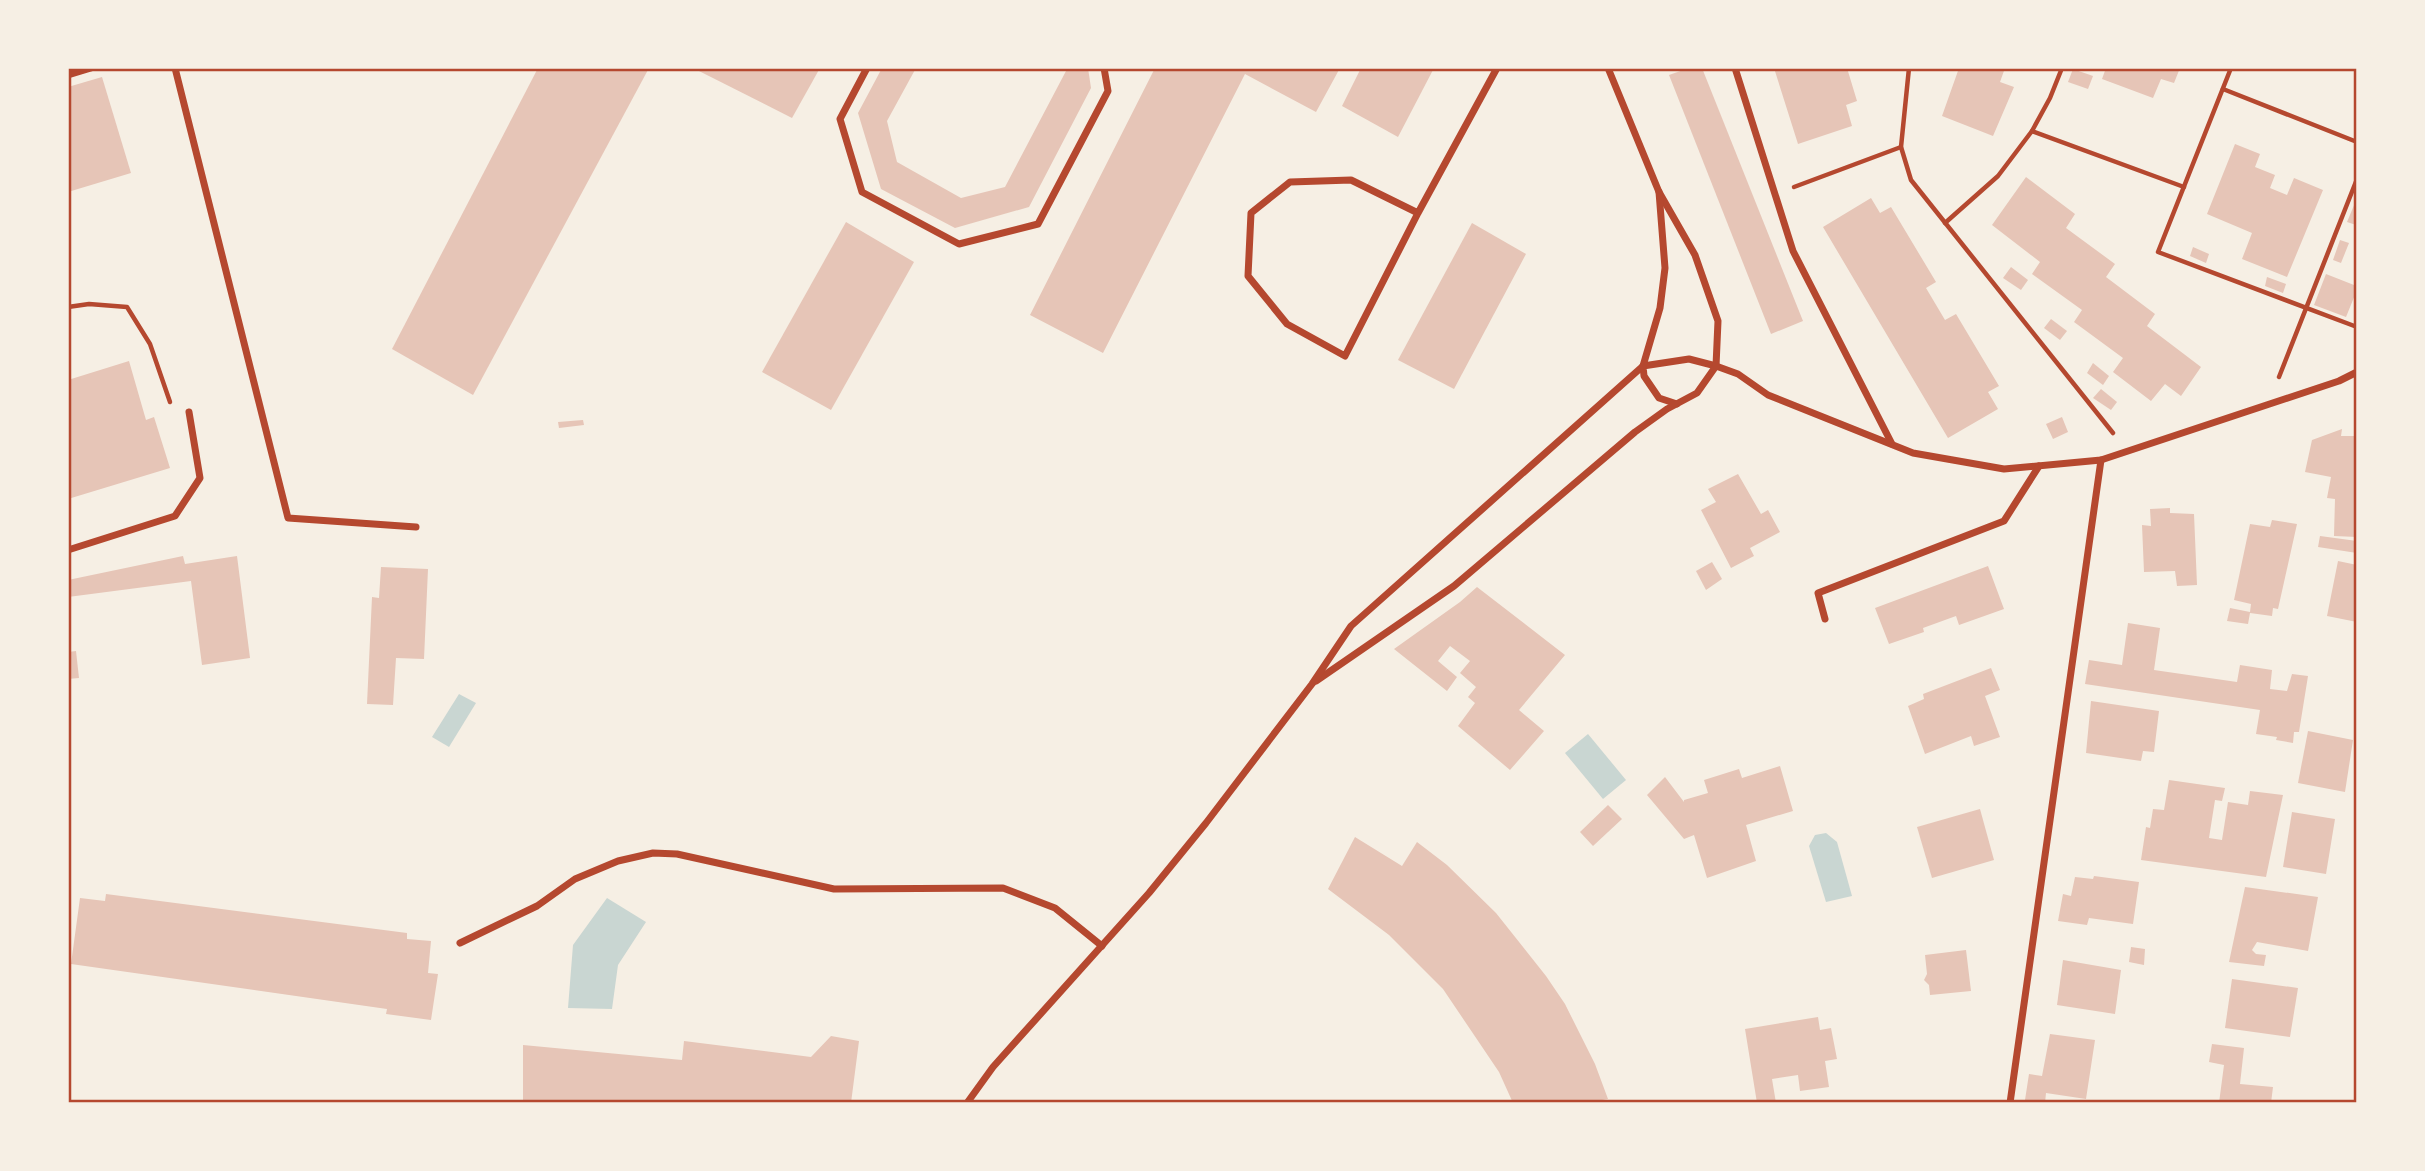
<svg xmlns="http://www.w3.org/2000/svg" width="2425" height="1171" viewBox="0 0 2425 1171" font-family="'PT Sans',sans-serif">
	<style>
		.water { fill: #c9d6d2 }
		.building { fill: #e6c5b7 }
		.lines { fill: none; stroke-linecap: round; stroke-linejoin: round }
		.path { stroke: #b5482f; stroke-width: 4.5 }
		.minor { stroke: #b5482f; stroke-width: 7 }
		.neatline { fill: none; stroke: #b5482f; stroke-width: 2.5 }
	</style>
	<rect width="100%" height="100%" fill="#f6efe4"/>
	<g class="water">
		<path d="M459,694L476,703L449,747L432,737Z"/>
		<path d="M1588,734L1626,780L1603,799L1565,753Z"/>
		<path d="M1826,833L1837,842L1852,896L1826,902L1809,846L1815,835Z"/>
		<path d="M607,898L646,922L618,965L612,1009L568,1008L573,945Z"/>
	</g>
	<g class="building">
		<path d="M538,68H649L473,395L392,349Z"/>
		<path d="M693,68H820L792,118Z"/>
		<path d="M882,68H916L887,121L897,162L961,198L1005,187L1066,71L1065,68H1088L1091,88L1029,207L955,228L881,189L858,113Z"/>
		<path d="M1155,68H1340L1316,112L1245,74L1103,353L1030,315Z"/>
		<path d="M1361,68H1434L1398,137L1342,106Z"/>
		<path d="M1689,68H1702L1803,321L1771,334L1669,75Z"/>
		<path d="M1774,68H1847L1857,101L1846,105L1852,126L1798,144Z"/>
		<path d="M1959,68H2005L2000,82L2014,87L1993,136L1942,116Z"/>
		<path d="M2106,68H2180L2174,83L2161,79L2153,98L2102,79Z"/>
		<path d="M2073,69L2093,76L2088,89L2068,82Z"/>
		<path d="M102,77L131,173L68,192V87Z"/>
		<path d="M2235,144L2260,154L2255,167L2275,175L2270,188L2287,195L2294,178L2323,190L2287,277L2242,259L2252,233L2207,214Z"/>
		<path d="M2026,177L2075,214L2066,228L2115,264L2106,277L2155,314L2147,326L2201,367L2181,396L2165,384L2151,401L2113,372L2123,358L2074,322L2082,310L2032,274L2040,262L1992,225Z"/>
		<path d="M1871,198L1880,213L1891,207L1936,282L1926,288L1945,320L1956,314L1999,386L1988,392L1998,409L1948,438L1823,227Z"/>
		<path d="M2357,198V223L2356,225L2347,222Z"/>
		<path d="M846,222L914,262L831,410L762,372Z"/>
		<path d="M1472,223L1526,254L1454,389L1398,360Z"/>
		<path d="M2340,240L2349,243L2341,263L2333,260Z"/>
		<path d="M2193,247L2209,254L2206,263L2190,256Z"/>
		<path d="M2011,267L2028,280L2021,290L2003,278Z"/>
		<path d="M2326,274L2354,285L2357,280V290L2346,317L2314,305Z"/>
		<path d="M2267,277L2286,284L2283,293L2265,286Z"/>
		<path d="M2051,319L2067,331L2060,340L2044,328Z"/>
		<path d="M129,361L146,420L154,417L170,468L68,499V380Z"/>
		<path d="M2093,363L2109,376L2103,385L2087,373Z"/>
		<path d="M2101,389L2117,402L2111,410L2093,398Z"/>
		<path d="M2062,417L2068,432L2053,439L2046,424Z"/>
		<path d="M583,420L584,425L559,428L558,422Z"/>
		<path d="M2342,429L2341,436H2357V537L2334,536L2335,499L2327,498L2331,477L2305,472L2312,440Z"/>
		<path d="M1738,474L1761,514L1768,510L1780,532L1750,548L1754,556L1731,568L1701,510L1716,502L1708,489Z"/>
		<path d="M2170,508V513L2194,514L2197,585L2177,586L2175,571L2144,572L2142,525L2151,526L2150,509Z"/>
		<path d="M2272,520L2297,524L2278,609L2273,608L2272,616L2250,613L2248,624L2227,621L2230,608L2250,612L2251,604L2234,600L2250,524L2270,527Z"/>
		<path d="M2320,536L2357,541V553L2318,547Z"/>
		<path d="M183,556L185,564L237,556L250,658L202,665L191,581L68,597V580Z"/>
		<path d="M2338,561L2357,565V622L2327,616Z"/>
		<path d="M1712,562L1722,579L1706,590L1696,571Z"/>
		<path d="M1988,566L2004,609L1959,625L1956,616L1923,628L1924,632L1889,644L1875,608Z"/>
		<path d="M381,567L428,569L424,659L396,658L393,705L367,704L372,597L379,598Z"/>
		<path d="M1477,587L1565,655L1519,710L1544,731L1510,770L1458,726L1475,703L1468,697L1476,687L1460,673L1470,661L1450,646L1438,661L1457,677L1447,691L1394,649L1460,602Z"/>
		<path d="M2128,623L2160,628L2154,670L2237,682L2240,665L2272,670L2270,689L2287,691L2292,674L2308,676L2299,732H2294L2293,743L2276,740L2277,737L2256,734L2260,710L2085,684L2089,660L2122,665Z"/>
		<path d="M76,651L79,678L68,679V652Z"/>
		<path d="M1991,668L2000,690L1985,696L2000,737L1974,746L1971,736L1925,754L1908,706L1924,699L1923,694Z"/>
		<path d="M2091,701L2159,711L2154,752L2143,751L2141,761L2086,753Z"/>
		<path d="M2308,731L2353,740L2345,792L2298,783Z"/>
		<path d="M1780,766L1793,811L1746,825L1756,861L1707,878L1694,835L1684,839L1647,795L1665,777L1684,802V800L1708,793L1704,780L1739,769L1742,778Z"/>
		<path d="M2169,780L2225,788L2222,801L2215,800L2209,838L2222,840L2228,802L2248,805L2250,791L2283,795L2266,877L2141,860L2146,827L2150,828L2153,809L2164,810Z"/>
		<path d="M1608,805L1622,819L1593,846L1580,832Z"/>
		<path d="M1980,809L1994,860L1932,878L1917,827Z"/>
		<path d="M2292,812L2335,819L2326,874L2283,867Z"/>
		<path d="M1355,837L1402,866L1417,842L1447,865L1496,913L1546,976L1565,1004L1595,1064L1608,1099L1585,1103H1513L1499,1072L1443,989L1389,935L1328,889Z"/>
		<path d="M2094,876L2139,882L2133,924L2089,918L2087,925L2058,921L2063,894L2071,896L2075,877L2093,879Z"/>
		<path d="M2245,887L2318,897L2308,951L2257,942L2252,950L2256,954L2266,955L2264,966L2229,962Z"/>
		<path d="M106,894L407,933V939L431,941L428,973L438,974L431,1020L386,1014L387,1009L71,964L80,898L105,901Z"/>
		<path d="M2131,947L2145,949L2144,965L2129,962Z"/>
		<path d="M1966,950L1971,991L1930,995L1929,985L1924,980L1927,974L1925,955Z"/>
		<path d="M2063,960L2121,970L2115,1014L2057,1005Z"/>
		<path d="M2232,979L2298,988L2290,1037L2225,1028Z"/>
		<path d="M1818,1017L1820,1030L1831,1028L1837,1059L1825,1061L1829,1087L1800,1091L1798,1075L1772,1079L1776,1103H1757L1745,1029Z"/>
		<path d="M2050,1034L2095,1040L2086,1099L2046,1093L2045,1103L2025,1100L2029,1074L2042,1076Z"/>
		<path d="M831,1036L859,1041L851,1103H523V1045L682,1060L684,1041L811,1057Z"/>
		<path d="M2212,1044L2244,1048L2240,1084L2273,1087L2271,1103H2219L2224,1065L2209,1062Z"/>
	</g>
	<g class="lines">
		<g class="path">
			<path d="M1909,68L1901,147L1911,180L2113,433"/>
			<path d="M2062,68L2050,98L2032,131L2184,187"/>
			<path d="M2231,68L2158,252L2357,327"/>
			<path d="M2223,89L2357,142"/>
			<path d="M1794,187L1901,147"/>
			<path d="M1945,223L1998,176L2032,131"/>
			<path d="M68,307L89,304L127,307L150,344L170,402"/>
			<path d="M2279,377L2357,179"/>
		</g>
		<g class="minor">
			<path d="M175,68L288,518L416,527"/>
			<path d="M867,68L840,119L862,192L959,244L1038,224L1108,91L1104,68"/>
			<path d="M1735,68L1793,251L1892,444"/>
			<path d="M68,75L91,68"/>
			<path d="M1418,213L1351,180L1290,182L1251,213L1248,276L1287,324L1345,356L1418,213L1497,68"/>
			<path d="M1677,404L1659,398L1644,376L1643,366L1689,359L1716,366L1738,374L1768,395L1913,453L2004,469L2101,460L2339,381L2357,372"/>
			<path d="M68,550L175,516L200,478L189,412"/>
			<path d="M1825,619L1818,593L2004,521L2039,466"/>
			<path d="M1316,681L1454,586L1635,432L1667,409L1697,393L1716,366L1718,321L1695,255L1659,192L1608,68"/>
			<path d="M460,943L537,906L575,879L618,861L653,853L677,854L834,889L1003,888L1055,908L1102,946"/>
			<path d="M967,1103L993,1067L1149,893L1206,823L1312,684L1351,626L1643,366L1660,308L1665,268L1659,192"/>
			<path d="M2010,1103L2101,460"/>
		</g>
	</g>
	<rect width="2425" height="1171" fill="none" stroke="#f6efe4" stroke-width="140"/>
	<rect x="70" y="70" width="2285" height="1031" class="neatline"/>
</svg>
